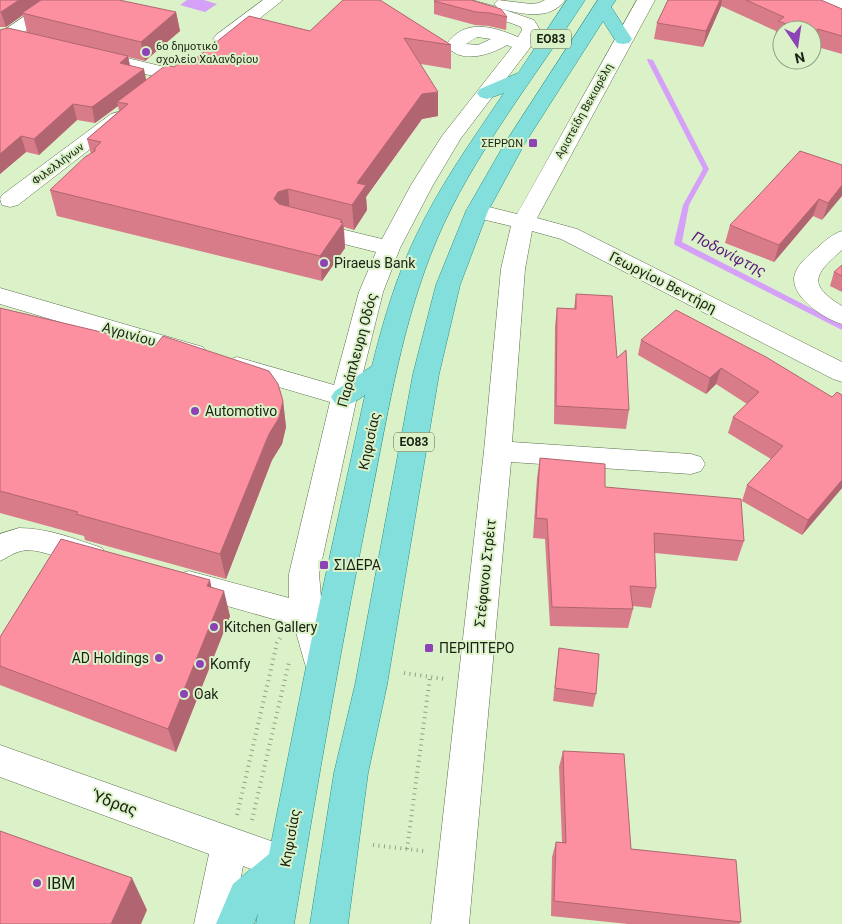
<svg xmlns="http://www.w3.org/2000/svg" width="842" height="924" viewBox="0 0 842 924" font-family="Roboto,sans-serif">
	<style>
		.water { fill: #d5a0f7 }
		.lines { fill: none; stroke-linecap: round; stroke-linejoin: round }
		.stream { fill: #d5a0f7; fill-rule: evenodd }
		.minor-casing { stroke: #5c704c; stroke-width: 1 }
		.major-casing { stroke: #288f86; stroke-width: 1 }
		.path { stroke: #90a182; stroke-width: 4; stroke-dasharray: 1 4.5; stroke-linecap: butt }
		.minor { fill: #fff; fill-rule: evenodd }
		.major { fill: #83dfdc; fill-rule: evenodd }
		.wall { fill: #d97c8a }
		.shaded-wall { fill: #b06570 }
		.building { fill: #fc90a0; stroke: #b06570 }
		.poi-dot { fill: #8c43b5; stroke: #dbf2c9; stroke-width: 2 }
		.labels { text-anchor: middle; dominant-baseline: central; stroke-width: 4; stroke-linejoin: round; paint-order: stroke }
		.far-poi-label { font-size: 11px; fill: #1a2213; stroke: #dbf2c9; text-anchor: start }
		.far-street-label { font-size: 11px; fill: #1a2213; stroke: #dbf2c9 }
		.shield { fill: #dbf2c9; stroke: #54604a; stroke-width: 1 }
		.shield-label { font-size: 12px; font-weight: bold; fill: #1a2213 }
		.poi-label { font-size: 14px; fill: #1a2213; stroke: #dbf2c9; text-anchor: start }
		.street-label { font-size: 14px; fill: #1a2213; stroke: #dbf2c9 }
		.water-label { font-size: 15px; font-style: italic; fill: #59147a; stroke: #dbf2c9 }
		.near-street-label { font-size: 16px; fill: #1a2213; stroke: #dbf2c9 }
		.near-poi-label { font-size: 16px; fill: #1a2213; stroke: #dbf2c9; text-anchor: start }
	</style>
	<rect width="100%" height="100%" fill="#dbf2c9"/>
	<path class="water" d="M187,0H204L217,4L205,12L180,5Z"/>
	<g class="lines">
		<path class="stream" d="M648,59L653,60L709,169L689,205L682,242L842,324V330L675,245L674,243L683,205L703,169L647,60Z"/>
		<g class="minor-casing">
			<g id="minor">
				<path d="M48,0H69L6,45L0,46V33Z"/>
				<path d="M263,0H283L228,43L222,44L216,43L213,39L216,35Z"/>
				<path d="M444,0H472L497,7L494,4L498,0L531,4L539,3L545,0H565C550,21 522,14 502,9L534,20L540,30L529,49L461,138L433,185L400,248L383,292L357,397L319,574L322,609L337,664L332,674L321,678L310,674L305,664L294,625L178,592L174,583L178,574L189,571L289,598V574L330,402L228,372L224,366L228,360L237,357L334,385L359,292L376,252L300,233L297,228L300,223L308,221L382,239L411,185L442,136L512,47L507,45C490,55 460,65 446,45C464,18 492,26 518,37L522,30L521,27L511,23L447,4ZM477,37L491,39L478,45L466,44Z"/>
				<path d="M637,0H655L537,218L577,229L842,362V382L833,379L561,239L532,231L525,269L512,442L691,454L701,457L705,464L701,471L691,474L511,462L469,924H431L484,451L501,269L511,226L469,216L466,211L469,206L477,204L517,214Z"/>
				<path d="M821,0H842V10L824,4Z"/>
				<path d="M94,50L173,69L175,73L173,77L166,79L87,60L85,56L87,52Z"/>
				<path d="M118,112L125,114L128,118L125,122L18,205L10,207L2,205L0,199L2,195L111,114Z"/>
				<path d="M842,231V250C815,274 806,284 842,306V324C825,319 793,299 794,278C795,266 809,255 817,248C825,241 832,234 842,231Z"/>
				<path d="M0,288L203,347L207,353L203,359L194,362L0,304Z"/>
				<path d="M19,528C48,528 75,539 102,548L107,556L102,564C99,565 94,568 91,568C72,566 38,544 18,552C11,554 7,558 0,561V534Z"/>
				<path d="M0,745L285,846L298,851L303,864L298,877L285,882L243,866L232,924H194L209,854L0,777Z"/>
			</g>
		</g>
		<g class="major-casing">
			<g id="major">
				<path d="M567,0H585C536,76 472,156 437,239C403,319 389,407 372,492C343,635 318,780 294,924H256L258,913L254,924H216L233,884L269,854L310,647L365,395C354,403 348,407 335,403L331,397L335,391L372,366C383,322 396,277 416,236C440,185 473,139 504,93L487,99L480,97L477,93L480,89L518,73Z"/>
				<path d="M598,0H616L611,7L632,39L629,43L623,44L617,43L603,21L525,143L488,211L460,285L439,374L387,685L368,773L348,924H310L334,773L355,685L413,374L436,285L466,211L505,143Z"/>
			</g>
		</g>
		<g class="path">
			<path d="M404,673L445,679"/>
			<path d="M237,815L277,643L281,637"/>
			<path d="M252,820L289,662"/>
			<path d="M373,845L424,851"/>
			<path d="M407,849L430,677"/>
		</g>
		<use href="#minor" class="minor"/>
		<use href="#major" class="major"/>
	</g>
	<g class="wall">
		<path d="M0,0L176,12L180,31L145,61L128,57L130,65L146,80L195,59L310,31L343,0L451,45V69L421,64L438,116L422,119L366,197L367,210L354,230L344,227L345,248L322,281L57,216L50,190L91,154L87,139L119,111L118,106L95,123L77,120L39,155L26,152L0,174V30L27,32L23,15L6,27H0Z"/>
		<path d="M471,0L507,17L506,30L489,26L475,25L434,14V1Z"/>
		<path d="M668,0H821L842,9V54L814,46L812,47V30H782V40L775,37L776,31L721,6L703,47L654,39L657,23Z"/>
		<path d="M842,165L822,220L813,216L774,262L725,243L730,225Z"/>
		<path d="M842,265V292L830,286L834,272Z"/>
		<path d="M576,294L617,358L629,410L626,429L554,424L555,326L557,308L574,309Z"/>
		<path d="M0,308L283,401L286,427L282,444L272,460L226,579L85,540L84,536L0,513Z"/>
		<path d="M641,340L832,397L842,395V488L802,535L742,501L747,485L771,459L728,433L733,417L747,404L716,384L706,394L638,355Z"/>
		<path d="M540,458L605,487L744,541L737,561L655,553L656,588L651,608L633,606V609L628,628L550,626L545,539L533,538L537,478Z"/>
		<path d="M211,588L230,616L176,752L0,685V637Z"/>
		<path d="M559,648L596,694L593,707L553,701Z"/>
		<path d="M563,751L631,849L741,922L739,924H628L551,916L552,857L556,842H562L559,767Z"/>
	</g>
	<g class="shaded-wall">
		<path d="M19,0H43L22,13L23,15L6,27L1,12Z"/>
		<path d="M720,0H722L721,6L703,47L706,31Z"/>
		<path d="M176,12L180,31L145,61L141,42Z"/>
		<path d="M818,29L814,46L812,47V37L813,33Z"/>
		<path d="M128,56L131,72L120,63Z"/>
		<path d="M144,69L147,84L117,102L118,106L95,123L92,107Z"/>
		<path d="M438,92V116L422,119L366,197L367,210L354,230L352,205L357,183L422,94Z"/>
		<path d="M73,104L77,120L39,155L34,139Z"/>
		<path d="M21,136L26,152L0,174V154Z"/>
		<path d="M842,185V196L822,220L828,203Z"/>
		<path d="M288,189L290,214L280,217L274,199L278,192Z"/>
		<path d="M819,199L813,216L774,262L779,245Z"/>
		<path d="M342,220V225L343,223L345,248L322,281L320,256Z"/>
		<path d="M721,368L716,384L706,394L710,378Z"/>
		<path d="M283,401L286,427L282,444L272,460L226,579L220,554Z"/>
		<path d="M842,480V488L802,535L808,520Z"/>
		<path d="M210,580L215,605L207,586Z"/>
		<path d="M224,591L230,616L176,752L168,729Z"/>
		<path d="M132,878L147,910L141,924H111Z"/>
	</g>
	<g class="building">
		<path d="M0,0H19L1,12H0Z"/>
		<path d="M41,0H119L176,12L141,42L22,13Z"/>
		<path d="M343,0H380L451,45L404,38L438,92L422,94L357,183L366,185L352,205L288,189L278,192L274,199L279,204L342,220L340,222L343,223L320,256L50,190L85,157L95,151V148L101,142L87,139L128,104L117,102L166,65L174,67L187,57L195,59L249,16L310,31Z"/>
		<path d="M435,0H471L501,9L507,17L490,13L476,12L434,1Z"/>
		<path d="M668,0H720L706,31L657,23Z"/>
		<path d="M746,0H821L842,9V36L818,29L813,33H812V30H804L778,21L784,17Z"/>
		<path d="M8,28L128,56L120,63L144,69L92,107L73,104L34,139L21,136L0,154V30Z"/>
		<path d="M800,151L842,165V185L828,203L819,199L779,245L730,225L759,195Z"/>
		<path d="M842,265V276L834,272Z"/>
		<path d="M576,294L612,296L617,358L626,350L629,410L556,406L557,308L576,309Z"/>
		<path d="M0,308L156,345L163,336L269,371L278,384L283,401L279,418L269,434L220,554L76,514L78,512L0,491Z"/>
		<path d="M676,310L766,357L832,397L837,392L842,395V480L808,520L747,485L783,446L733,417L759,392L721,368L710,378L641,340Z"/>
		<path d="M540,458L605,464V487L741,499L744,541L654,533L656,588L630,586L633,609L552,607L547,519L536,518Z"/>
		<path d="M61,539L210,580L207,586L224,591L168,729L0,666V637Z"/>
		<path d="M559,648L599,654L596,694L555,688Z"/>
		<path d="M563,751L624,754L631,849L736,860L741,922L554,901L556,842L566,843Z"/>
		<path d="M0,831L132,878L111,924H0Z"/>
	</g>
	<g class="poi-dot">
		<circle cx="146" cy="52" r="5"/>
		<rect x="528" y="138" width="10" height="10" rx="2.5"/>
		<circle cx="324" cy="263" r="5"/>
		<circle cx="195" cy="411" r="5"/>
		<rect x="319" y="560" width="10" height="10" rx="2.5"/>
		<circle cx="214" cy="627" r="5"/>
		<rect x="424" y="643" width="10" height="10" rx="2.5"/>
		<circle cx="159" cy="658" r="5"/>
		<circle cx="200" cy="664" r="5"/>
		<circle cx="184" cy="694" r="5"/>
		<circle cx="37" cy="883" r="5"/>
	</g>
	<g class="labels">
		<g class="far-poi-label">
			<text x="156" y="46">6ο δημοτικό<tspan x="156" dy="13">σχολείο Χαλανδρίου</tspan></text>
			<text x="523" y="143" text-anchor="end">ΣΕΡΡΩΝ</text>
		</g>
		<g class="far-street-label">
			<text transform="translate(584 111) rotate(-61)">Αριστείδη Βεκιαρέλη</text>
			<text transform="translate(58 164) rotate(-37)">Φιλελλήνων</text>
		</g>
		<g class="shield">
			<rect x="531" y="29.5" width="40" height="19" rx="4"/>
			<rect x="394" y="432.5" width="40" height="19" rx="4"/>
		</g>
		<g class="shield-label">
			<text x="551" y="39">ΕΟ83</text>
			<text x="414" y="442">ΕΟ83</text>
		</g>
		<g class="poi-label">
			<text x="334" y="263">Piraeus Bank</text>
			<text x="205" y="411">Automotivo</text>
			<text x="334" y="565">ΣΙΔΕΡΑ</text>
			<text x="224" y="627">Kitchen Gallery</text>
			<text x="439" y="648">ΠΕΡΙΠΤΕΡΟ</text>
			<text x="149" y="658" text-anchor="end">AD Holdings</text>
			<text x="210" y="664">Komfy</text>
			<text x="194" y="694">Oak</text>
		</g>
		<g class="street-label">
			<text transform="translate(663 282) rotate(27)">Γεωργίου Βεντήρη</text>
			<text transform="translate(129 334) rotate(16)">Αγρινίου</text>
			<text transform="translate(357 350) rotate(-75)">Παράπλευρη Οδός</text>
			<text transform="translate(369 441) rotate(-78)">Κηφισίας</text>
			<text transform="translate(485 573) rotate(-84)">Στέφανου Στρέιτ</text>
			<text transform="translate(290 838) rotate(-80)">Κηφισίας</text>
		</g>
		<g class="water-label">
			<text transform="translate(729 254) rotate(27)">Ποδονίφτης</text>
		</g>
		<g class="near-street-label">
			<text transform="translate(115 803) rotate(20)">Ύδρας</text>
		</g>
		<g class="near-poi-label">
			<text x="47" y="883">IBM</text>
		</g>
	</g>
	<g transform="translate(797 45) rotate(167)"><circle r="24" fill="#dbf2c9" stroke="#8e9f80"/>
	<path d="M0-4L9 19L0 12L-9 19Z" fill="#8c43b5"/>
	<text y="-8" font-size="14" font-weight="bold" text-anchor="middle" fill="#1a2213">N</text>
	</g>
</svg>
